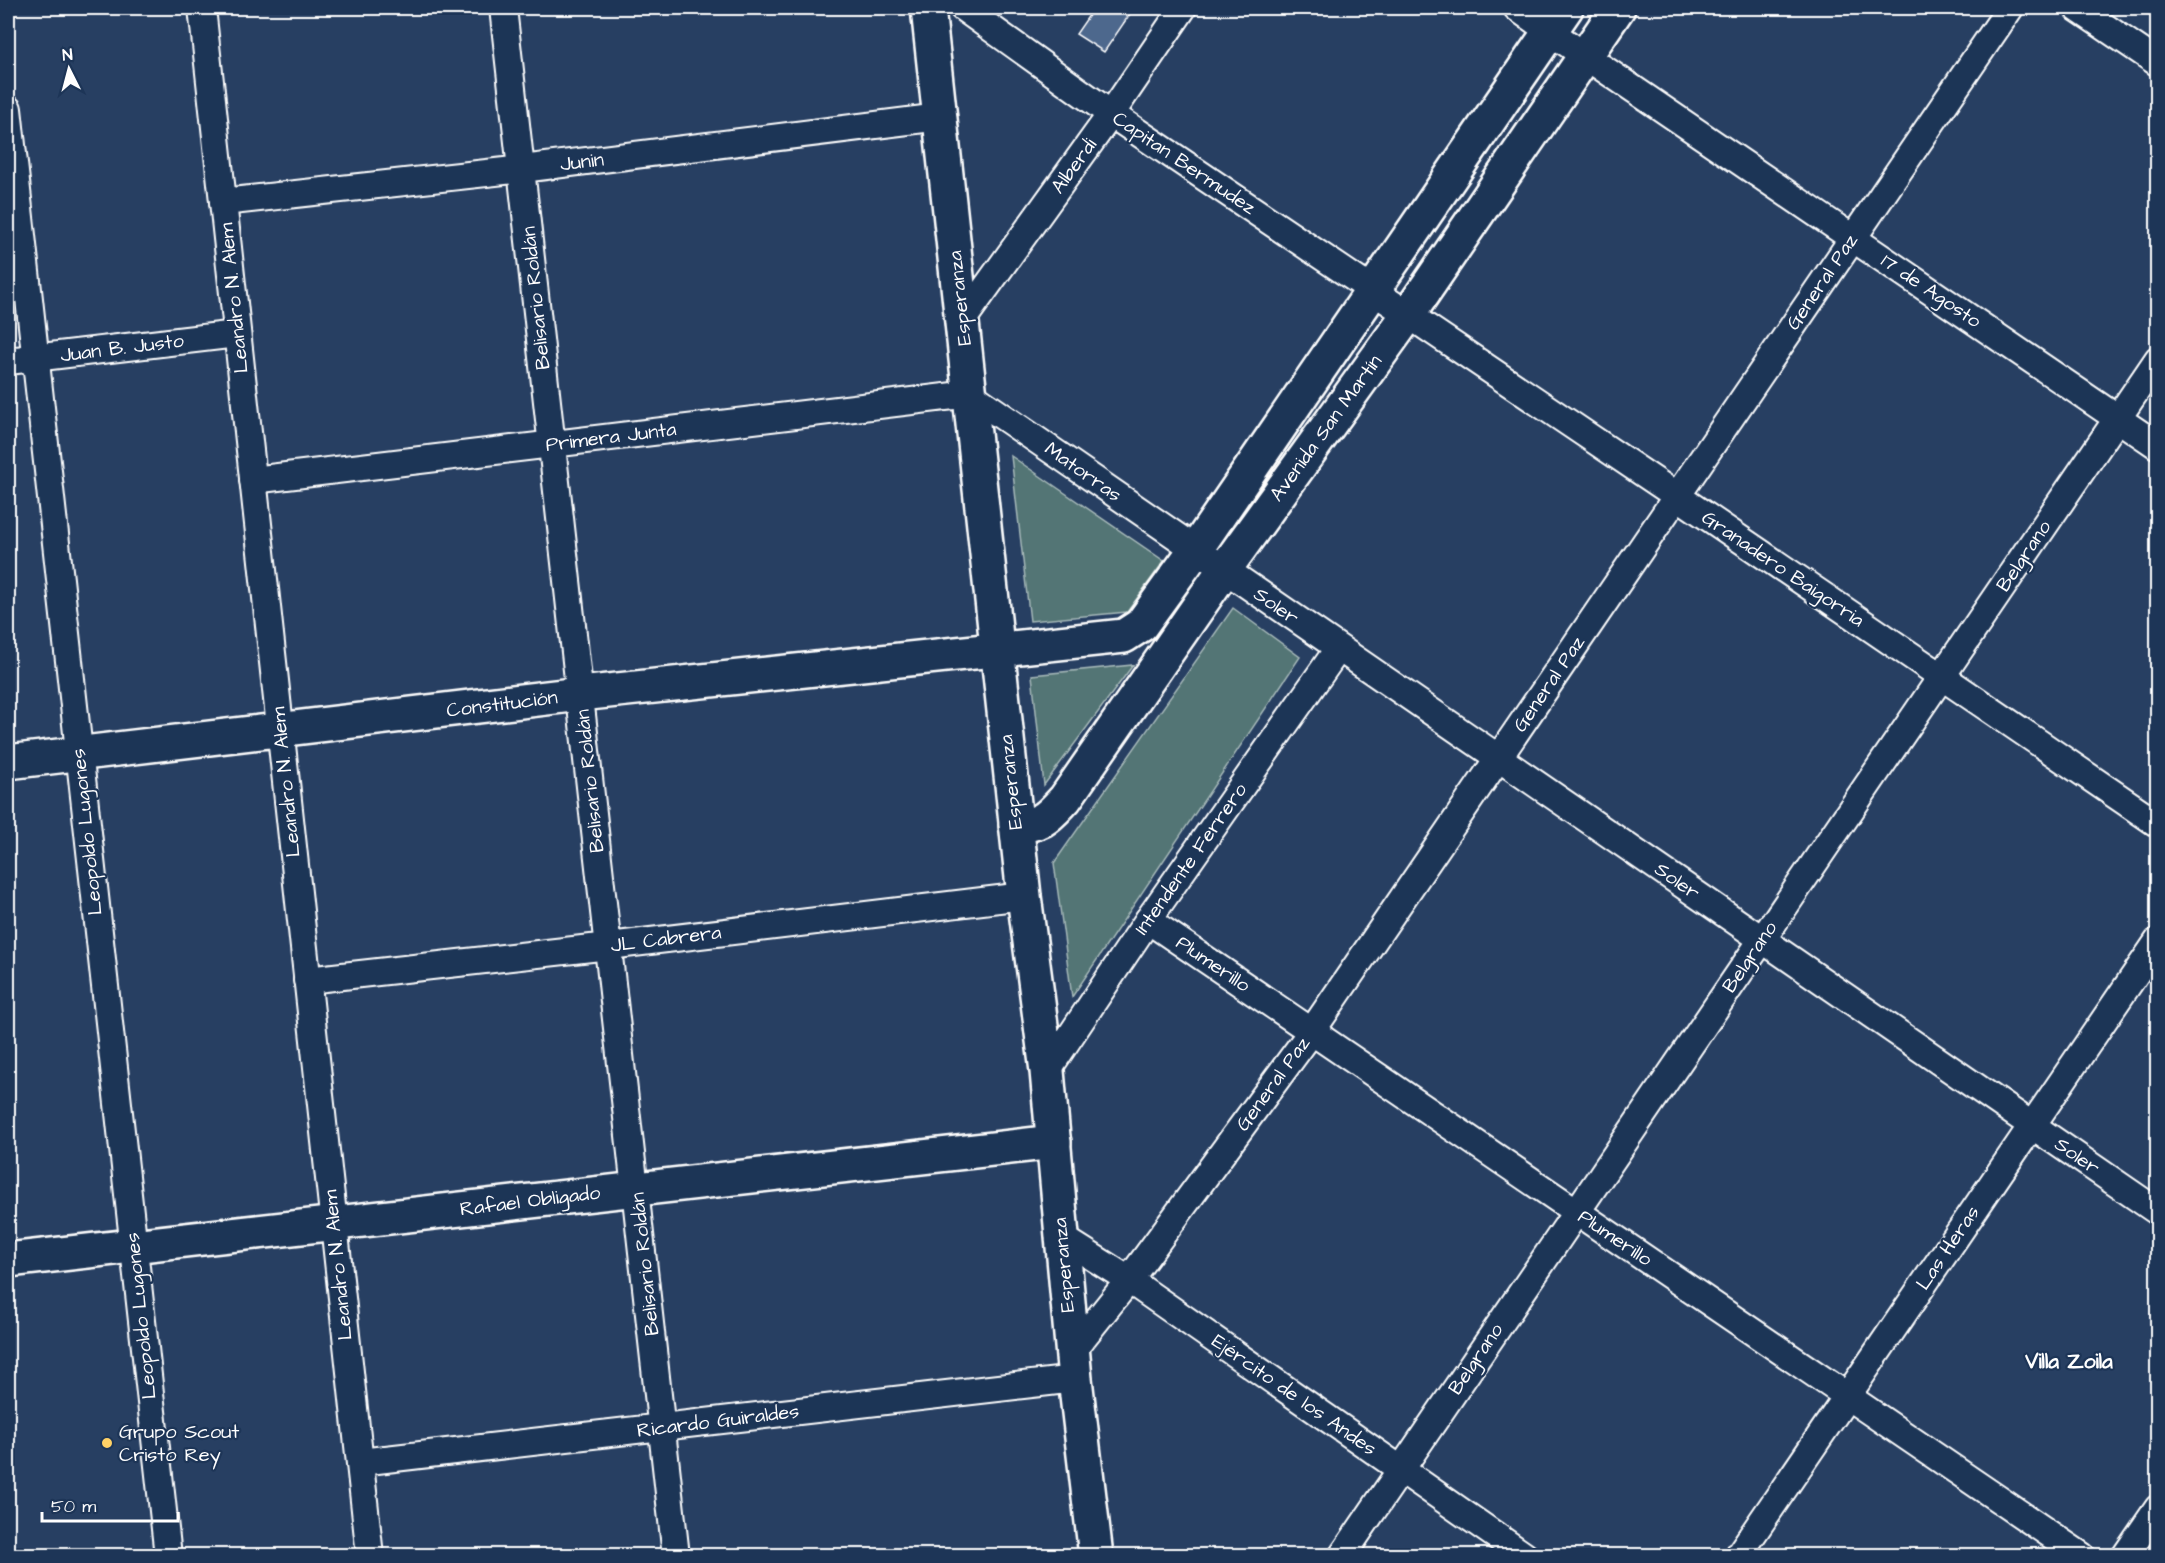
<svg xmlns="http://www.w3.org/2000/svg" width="2165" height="1563" viewBox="0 0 2165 1563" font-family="'Architects Daughter',sans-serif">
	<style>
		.green { fill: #527474; stroke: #a8baba; stroke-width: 1.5 }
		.building { fill: #4e678d; stroke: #fff; stroke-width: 1.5 }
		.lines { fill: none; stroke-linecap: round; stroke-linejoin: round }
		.minor-casing { stroke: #fff; stroke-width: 30 }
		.major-casing { stroke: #fff; stroke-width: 38 }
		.minor { stroke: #1d3557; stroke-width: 26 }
		.major { stroke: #1d3557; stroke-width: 33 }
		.poi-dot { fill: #ffd166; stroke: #1d3557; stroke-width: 2 }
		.labels { text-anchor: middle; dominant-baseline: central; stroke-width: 4.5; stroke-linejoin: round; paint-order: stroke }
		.street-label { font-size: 20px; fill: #fff; stroke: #1d3557 }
		.poi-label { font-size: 20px; fill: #fff; stroke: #1d3557; text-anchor: start }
		.neighbourhood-label { font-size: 21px; font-weight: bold; fill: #fff; stroke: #1d3557 }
	</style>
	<rect width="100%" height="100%" fill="#273f62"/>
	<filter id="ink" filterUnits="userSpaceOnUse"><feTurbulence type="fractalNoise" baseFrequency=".0167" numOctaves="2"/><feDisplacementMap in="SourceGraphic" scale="12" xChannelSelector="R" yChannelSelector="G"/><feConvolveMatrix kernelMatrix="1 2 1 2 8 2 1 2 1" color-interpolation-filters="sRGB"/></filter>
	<g filter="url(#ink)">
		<g class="green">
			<path d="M1011,456L1164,561L1127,612L1030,621Z"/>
			<path d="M1233,608L1300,657L1072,997L1054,863Z"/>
			<path d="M1133,665L1044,785L1032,675Z"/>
		</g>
		<path class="building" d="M1094,8H1134L1104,52L1076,34Z"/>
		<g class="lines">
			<g class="minor-casing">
				<g id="minor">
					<path d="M202,8L370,1556"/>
					<path d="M503,8L676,1556"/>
					<path d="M963,8L1111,114L1677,496L2158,824"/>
					<path d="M1517,8L1585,56L2158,446"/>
					<path d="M2077,8L2158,63"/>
					<path d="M8,109L168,1556"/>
					<path d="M223,202L522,169L940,117"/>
					<path d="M962,321L1111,114L1183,8"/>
					<path d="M8,361L237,334"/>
					<path d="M253,480L970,394L2158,1212"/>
					<path d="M1148,920L2082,1556"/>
					<path d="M307,980L609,946L1024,896"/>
					<path d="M1047,1071L1148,920L1338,649"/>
					<path d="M1061,1237L1129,1280L1525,1556"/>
					<path d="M1073,1350L1129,1280L1312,1031L2010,8"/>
					<path d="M360,1462L1075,1379"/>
					<path d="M1342,1556L2158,359"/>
					<path d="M1738,1556L2158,941"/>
					<path d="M2125,1556L2158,1508"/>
				</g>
			</g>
			<g class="major-casing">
				<g id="major">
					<path d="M928,8L1024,896L1047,1071L1075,1379L1096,1556"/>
					<path d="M8,762L580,694L1124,636L1141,625L1196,549L1566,8"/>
					<path d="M1016,825C1043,825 1048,817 1065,799L1224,570L1408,315L1618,8"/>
					<path d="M8,1260L1054,1142"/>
				</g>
			</g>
			<use href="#minor" class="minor"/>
			<use href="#major" class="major"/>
		</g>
	</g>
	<circle class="poi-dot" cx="107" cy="1443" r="6"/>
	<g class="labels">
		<g class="street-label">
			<text transform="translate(582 162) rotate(-7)">Junin</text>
			<text transform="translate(1184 163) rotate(34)">Capitan Bermudez</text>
			<text transform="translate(1074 166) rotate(-54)">Alberdi</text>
			<text transform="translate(1822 282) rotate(-56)">General Paz</text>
			<text transform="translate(1931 291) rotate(34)">17 de Agosto</text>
			<text transform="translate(234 298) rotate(-96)">Leandro N. Alem</text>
			<text transform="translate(536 298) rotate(-96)">Belisario Roldán</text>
			<text transform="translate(960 298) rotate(-96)">Esperanza</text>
			<text transform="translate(122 348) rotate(-7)">Juan B. Justo</text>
			<text transform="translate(1326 428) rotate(-54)">Avenida San Martín</text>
			<text transform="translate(611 437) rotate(-7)">Primera Junta</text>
			<text transform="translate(1083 472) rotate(35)">Matorras</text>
			<text transform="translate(2024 556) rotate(-56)">Belgrano</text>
			<text transform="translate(1783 569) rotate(34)">Granadero Baigorria</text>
			<text transform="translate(1276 606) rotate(35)">Soler</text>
			<text transform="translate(1549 684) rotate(-56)">General Paz</text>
			<text transform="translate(502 704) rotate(-7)">Constitución</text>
			<text transform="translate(590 781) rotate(-96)">Belisario Roldán</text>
			<text transform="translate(286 782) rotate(-96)">Leandro N. Alem</text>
			<text transform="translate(1011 782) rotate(-96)">Esperanza</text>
			<text transform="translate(87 832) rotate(-96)">Leopoldo Lugones</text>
			<text transform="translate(1191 859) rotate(-55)">Intendente Ferrero</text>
			<text transform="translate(1677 881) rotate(35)">Soler</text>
			<text transform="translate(666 939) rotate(-7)">JL Cabrera</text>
			<text transform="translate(1750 957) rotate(-56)">Belgrano</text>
			<text transform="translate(1213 964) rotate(34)">Plumerillo</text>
			<text transform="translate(1273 1084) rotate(-54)">General Paz</text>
			<text transform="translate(2077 1156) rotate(35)">Soler</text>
			<text transform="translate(530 1201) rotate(-7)">Rafael Obligado</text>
			<text transform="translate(1615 1238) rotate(34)">Plumerillo</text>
			<text transform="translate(1948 1248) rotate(-56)">Las Heras</text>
			<text transform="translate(645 1264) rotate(-96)">Belisario Roldán</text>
			<text transform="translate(338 1265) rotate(-96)">Leandro N. Alem</text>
			<text transform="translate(1064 1265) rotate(-95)">Esperanza</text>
			<text transform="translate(141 1316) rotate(-96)">Leopoldo Lugones</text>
			<text transform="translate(1476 1359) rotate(-56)">Belgrano</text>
			<text transform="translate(1294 1395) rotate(35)">Ejército de los Andes</text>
			<text transform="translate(718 1421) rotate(-7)">Ricardo Guiraldes</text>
		</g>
		<g class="poi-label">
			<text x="119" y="1432">Grupo Scout<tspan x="119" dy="23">Cristo Rey</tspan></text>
		</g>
		<g class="neighbourhood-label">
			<text x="2069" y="1361">Villa Zoila</text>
		</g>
	</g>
	<rect width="2165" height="1563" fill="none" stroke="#1d3557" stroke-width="30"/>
	<rect x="15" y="15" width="2135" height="1533" fill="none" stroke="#fff" stroke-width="2" filter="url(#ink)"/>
	<g transform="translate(69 69) rotate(354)" stroke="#1d3557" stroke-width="4.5" paint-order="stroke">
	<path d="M0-4.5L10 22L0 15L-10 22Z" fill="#ffffff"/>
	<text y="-9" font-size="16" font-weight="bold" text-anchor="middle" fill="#ffffff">N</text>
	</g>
	<path d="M42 1512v9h136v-9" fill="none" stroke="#ffffff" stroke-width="3"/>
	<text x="51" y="1512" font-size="18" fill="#ffffff" stroke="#1d3557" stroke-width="4.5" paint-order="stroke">50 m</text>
</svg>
